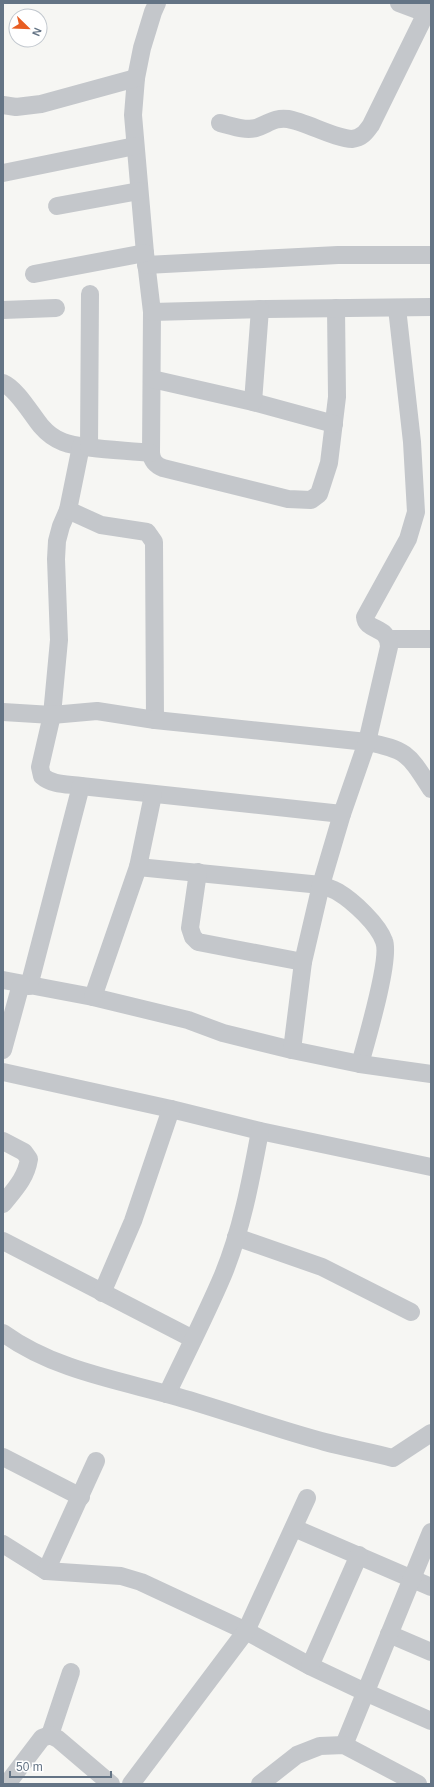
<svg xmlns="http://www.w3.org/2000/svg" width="434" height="1787" viewBox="0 0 434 1787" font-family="Helvetica,sans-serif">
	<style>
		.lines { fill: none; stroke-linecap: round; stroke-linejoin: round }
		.minor { stroke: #c4c7cb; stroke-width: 18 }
	</style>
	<rect width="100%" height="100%" fill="#f6f6f3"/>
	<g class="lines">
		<g class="minor">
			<path d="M157,3L153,12L142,48L136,78L133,115L145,253L152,312L151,453C152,461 155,465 163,468L288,499L311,500L319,494L329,463L337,397L336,308"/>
			<path d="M399,3L431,15"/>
			<path d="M3,105L16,107L41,104L136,78"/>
			<path d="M220,123C232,126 245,131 256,128C268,124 275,117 288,119C306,122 336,139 352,139C362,138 366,132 371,125L431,3"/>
			<path d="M3,173L135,146"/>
			<path d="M57,206L139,191"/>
			<path d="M146,265L338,255H431"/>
			<path d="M34,274L145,253"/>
			<path d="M3,310L56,308"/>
			<path d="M152,312L267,309L431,307"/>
			<path d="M152,379L253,402L334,424"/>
			<path d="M3,383C17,389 31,414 41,426C47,433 55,439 63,442C85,450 127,450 151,453"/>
			<path d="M253,402L260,309"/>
			<path d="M81,446L68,510L61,526L57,541L56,559L59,640L52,715L40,767L42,776C52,785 68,784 81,786L342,814"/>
			<path d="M89,447L90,294"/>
			<path d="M68,510L101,525L147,532L154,542L155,720"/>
			<path d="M389,639H431"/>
			<path d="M3,712L52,715L97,711L155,720L367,742C408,750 409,755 431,789"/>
			<path d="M138,867L321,885C326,887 333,889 338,892C353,901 378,924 384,941C391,958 366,1042 360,1064"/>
			<path d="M198,872L190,928L193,937L198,942L303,962"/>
			<path d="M3,980L93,997L188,1020L223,1033L292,1050L360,1064L431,1074"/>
			<path d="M29,986L81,786"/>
			<path d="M93,997L138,867L153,795"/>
			<path d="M3,1050L21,984"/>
			<path d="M292,1050L303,962L321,885L342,814L367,742L389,647C389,625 366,632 365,617L408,539L416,512L412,442L397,308"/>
			<path d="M3,1072L171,1109L260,1131L431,1167"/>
			<path d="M3,1141L24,1152L29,1159C26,1178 15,1189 3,1204"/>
			<path d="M236,1237L322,1267L411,1312"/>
			<path d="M3,1241L193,1339"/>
			<path d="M102,1293L133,1221L171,1109"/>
			<path d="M3,1333C54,1370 118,1380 178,1397C227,1411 276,1429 325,1442C348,1448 370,1452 393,1458L431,1433"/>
			<path d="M167,1394C186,1354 206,1315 223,1275C242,1229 251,1179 260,1131"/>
			<path d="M3,1457L81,1497"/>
			<path d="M294,1528L431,1587"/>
			<path d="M3,1544L46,1571L121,1576L141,1582L246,1631L310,1666L365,1692L431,1721"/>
			<path d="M46,1571L96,1461"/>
			<path d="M389,1634L431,1652"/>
			<path d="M310,1666L359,1555"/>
			<path d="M50,1735L71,1672"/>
			<path d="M344,1745L431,1532"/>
			<path d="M7,1784L42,1738L50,1735L58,1739L111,1784"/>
			<path d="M131,1784L246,1631L307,1498"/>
			<path d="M260,1784L297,1755L320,1746L344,1745L418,1784"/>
		</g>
	</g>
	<rect width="434" height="1787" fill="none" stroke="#647485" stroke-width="8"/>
	<g transform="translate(28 28) rotate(113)"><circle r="19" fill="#ffffff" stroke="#c1c7ce"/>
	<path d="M0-3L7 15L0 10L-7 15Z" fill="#e85d22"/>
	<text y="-6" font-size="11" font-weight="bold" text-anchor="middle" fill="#647485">N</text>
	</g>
	<path d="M10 1771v6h101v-6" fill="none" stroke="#647485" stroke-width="2"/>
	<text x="16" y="1771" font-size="12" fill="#647485" stroke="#ffffff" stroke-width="3" paint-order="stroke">50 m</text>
</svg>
